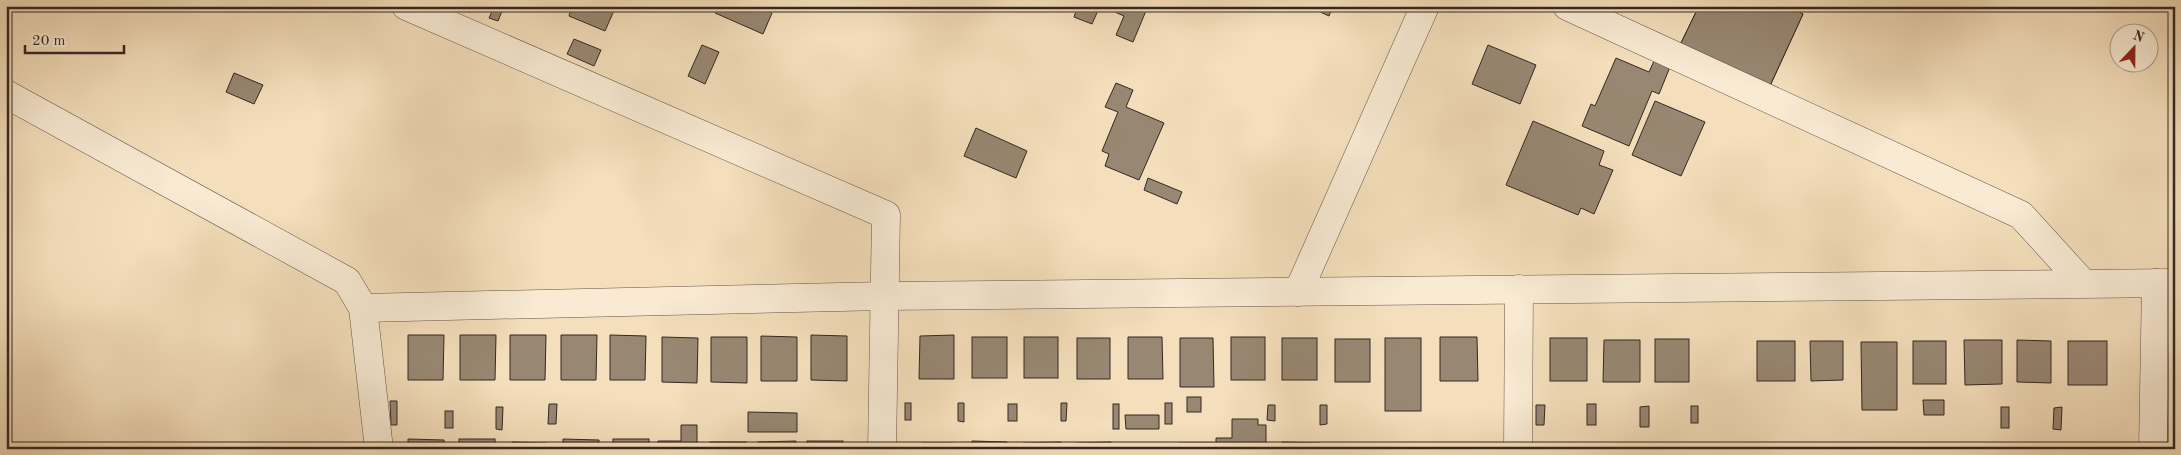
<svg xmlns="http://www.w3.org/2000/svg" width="2181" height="455" viewBox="0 0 2181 455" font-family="'Old Standard TT',serif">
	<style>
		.building { fill: #988772; stroke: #342822; fill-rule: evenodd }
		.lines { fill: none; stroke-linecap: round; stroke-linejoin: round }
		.minor-casing { stroke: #645648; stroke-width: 29 }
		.minor { stroke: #f8ead3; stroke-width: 28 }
	</style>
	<rect width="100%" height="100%" fill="#f4debb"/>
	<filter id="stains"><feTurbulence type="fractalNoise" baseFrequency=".004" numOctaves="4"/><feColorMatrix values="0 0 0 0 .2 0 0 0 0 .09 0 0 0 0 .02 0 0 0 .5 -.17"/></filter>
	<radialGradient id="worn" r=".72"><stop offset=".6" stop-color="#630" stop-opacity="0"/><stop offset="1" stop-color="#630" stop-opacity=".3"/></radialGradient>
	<g class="building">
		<path d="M572,6H616L605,31L569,16Z"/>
		<path d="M718,6H756L772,13L763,34L715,13Z"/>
		<path d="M1078,6H1100L1092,24L1074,17Z"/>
		<path d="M1101,6H1148L1133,42L1116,35L1124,16Z"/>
		<path d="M1307,6H1333L1329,16Z"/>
		<path d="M1699,6H1788L1803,14L1769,88L1680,45ZM1733,18L1764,31L1760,41L1729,27Z"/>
		<path d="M1699,6H1788L1803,14L1769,88L1680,45Z"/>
		<path d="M494,7L502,11L498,21L489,18Z"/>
		<path d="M574,39L601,50L594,66L567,54Z"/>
		<path d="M702,45L719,52L705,84L688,76Z"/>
		<path d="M1488,45L1536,65L1520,104L1472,84Z"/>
		<path d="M1616,58L1649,72L1654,61L1670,67L1659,94L1652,91L1629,146L1582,126L1591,104L1595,106Z"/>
		<path d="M234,73L263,85L254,104L226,92Z"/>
		<path d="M1116,83L1133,90L1126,107L1164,123L1139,180L1105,166L1109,154L1102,151L1118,112L1105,107Z"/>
		<path d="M1655,101L1705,122L1681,176L1632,155Z"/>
		<path d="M1533,121L1604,151L1599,165L1613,170L1594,214L1581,208L1578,215L1506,185Z"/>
		<path d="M976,128L1027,151L1016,178L964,156Z"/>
		<path d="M1148,178L1182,192L1177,204L1144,190Z"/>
		<path d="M408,335H444L443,380H408Z"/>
		<path d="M460,335H496L495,380H460Z"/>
		<path d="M510,335H546L545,380H510Z"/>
		<path d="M561,335H597L596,380H561Z"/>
		<path d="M610,335L646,336L645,380H610Z"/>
		<path d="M811,335L847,336V381L811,380Z"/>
		<path d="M954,335V379H919L920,336Z"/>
		<path d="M761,336L797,337V381H761Z"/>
		<path d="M662,337L698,338L697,383L662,382Z"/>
		<path d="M711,337H747V383L711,382Z"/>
		<rect x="972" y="337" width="35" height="41"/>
		<rect x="1024" y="337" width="34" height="41"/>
		<path d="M1128,337H1162L1163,379H1128Z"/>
		<rect x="1231" y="337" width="34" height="43"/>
		<path d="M1440,337H1477L1478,381H1440Z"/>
		<rect x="1077" y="338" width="33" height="41"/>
		<path d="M1180,338H1213L1214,387H1180Z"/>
		<rect x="1282" y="338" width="35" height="42"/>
		<rect x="1385" y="338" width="36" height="73"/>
		<rect x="1550" y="338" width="37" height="43"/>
		<rect x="1335" y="339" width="35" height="43"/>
		<rect x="1655" y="339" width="34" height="43"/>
		<path d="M1604,340H1640V382H1603Z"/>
		<path d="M1964,340H2002V384L1965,385Z"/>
		<path d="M2017,340L2051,341V383L2017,382Z"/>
		<rect x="1757" y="341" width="38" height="40"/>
		<path d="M1810,341H1843V380L1811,381Z"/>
		<rect x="1913" y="341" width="33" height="43"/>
		<rect x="2068" y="341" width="39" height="44"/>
		<path d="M1861,342H1897V410H1862Z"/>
		<rect x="1187" y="397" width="14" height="15"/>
		<path d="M1923,400H1944V415H1924Z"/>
		<path d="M390,401H397V425H391Z"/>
		<rect x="905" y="403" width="6" height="17"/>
		<path d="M958,403H964V422L958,421Z"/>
		<path d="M1061,403H1067L1066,421H1061Z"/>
		<rect x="1165" y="403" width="7" height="21"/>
		<path d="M549,404H557L556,424H548Z"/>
		<rect x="1008" y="404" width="9" height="17"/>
		<rect x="1113" y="404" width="6" height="25"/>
		<rect x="1587" y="404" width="9" height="21"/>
		<path d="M1268,405H1275V421L1267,420Z"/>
		<path d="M1320,405H1327V424L1320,425Z"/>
		<path d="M1536,405H1545L1544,425H1536Z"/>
		<path d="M1649,406V427H1640V407Z"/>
		<rect x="1691" y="406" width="7" height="17"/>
		<path d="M496,407H503L502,430L496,429Z"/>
		<rect x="2001" y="407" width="8" height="21"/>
		<path d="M2062,407L2061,430L2053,429L2054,408Z"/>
		<rect x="445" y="411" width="8" height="17"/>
		<path d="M748,412L797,413V432H748Z"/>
		<path d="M1125,415H1159V429H1126Z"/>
		<path d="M1232,419H1258V425H1266V449H1216V438H1232Z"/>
		<path d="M681,425H697V449H658V441H681Z"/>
		<path d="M408,439L444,440V449H408Z"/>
		<rect x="459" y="439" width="36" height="10"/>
		<path d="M563,439L599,440V449H563Z"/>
		<rect x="613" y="439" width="36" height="10"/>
		<path d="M796,441V449H758V442Z"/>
		<rect x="807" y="441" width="36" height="8"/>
		<path d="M972,441L1007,442V449H972Z"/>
		<path d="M512,442L547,443V449H512Z"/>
		<rect x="710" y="442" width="36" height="7"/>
		<path d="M1061,442V449H1023V443Z"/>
		<path d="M1111,442V449H1076L1075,443Z"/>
		<path d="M1282,442L1321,443V449H1282Z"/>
		<rect x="922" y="443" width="31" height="6"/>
		<rect x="1179" y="443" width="35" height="6"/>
		<rect x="1128" y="444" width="33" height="5"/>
		<rect x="1334" y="444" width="34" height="5"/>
		<rect x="1440" y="444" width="34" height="5"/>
		<rect x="1552" y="444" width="35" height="5"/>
		<rect x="1654" y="444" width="34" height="5"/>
		<rect x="1706" y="444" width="35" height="5"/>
		<rect x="1386" y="445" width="37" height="4"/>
		<rect x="1604" y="445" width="31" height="4"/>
		<rect x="1759" y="445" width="35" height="4"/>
		<rect x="1913" y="445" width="35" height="4"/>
		<rect x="1810" y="446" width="35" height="3"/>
		<rect x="1862" y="446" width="34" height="3"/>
		<path d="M2050,446V449H2016V447Z"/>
	</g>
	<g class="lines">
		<g class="minor-casing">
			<g id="minor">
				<path d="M406,6L886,215L882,449"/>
				<path d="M1567,6L2021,215L2083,283"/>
				<path d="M6,94L347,281L363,308L379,449"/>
				<path d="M1298,292L1425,6"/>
				<path d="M363,308L885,296L2175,283"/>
				<path d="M1518,449L1519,289"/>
				<path d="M2153,449L2156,283"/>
			</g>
		</g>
		<use href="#minor" class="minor"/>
	</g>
	<rect width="2181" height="455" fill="none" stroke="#f4debb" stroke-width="25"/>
	<rect x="8" y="8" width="2166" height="440" fill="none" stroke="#342822" stroke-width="2.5"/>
	<rect x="12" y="12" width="2156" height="430" fill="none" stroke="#342822"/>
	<g transform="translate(2134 48) rotate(22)"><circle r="24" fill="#f8ead3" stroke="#aa9c8c"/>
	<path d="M0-4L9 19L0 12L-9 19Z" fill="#8f2418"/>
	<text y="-8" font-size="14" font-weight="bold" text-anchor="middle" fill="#342822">N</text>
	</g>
	<path d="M25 45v8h99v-8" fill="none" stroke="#342822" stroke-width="2.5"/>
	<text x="32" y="45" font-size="15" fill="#342822" stroke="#f8ead3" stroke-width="4" paint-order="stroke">20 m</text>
	<rect width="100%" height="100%" filter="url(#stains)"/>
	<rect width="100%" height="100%" fill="url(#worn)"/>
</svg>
